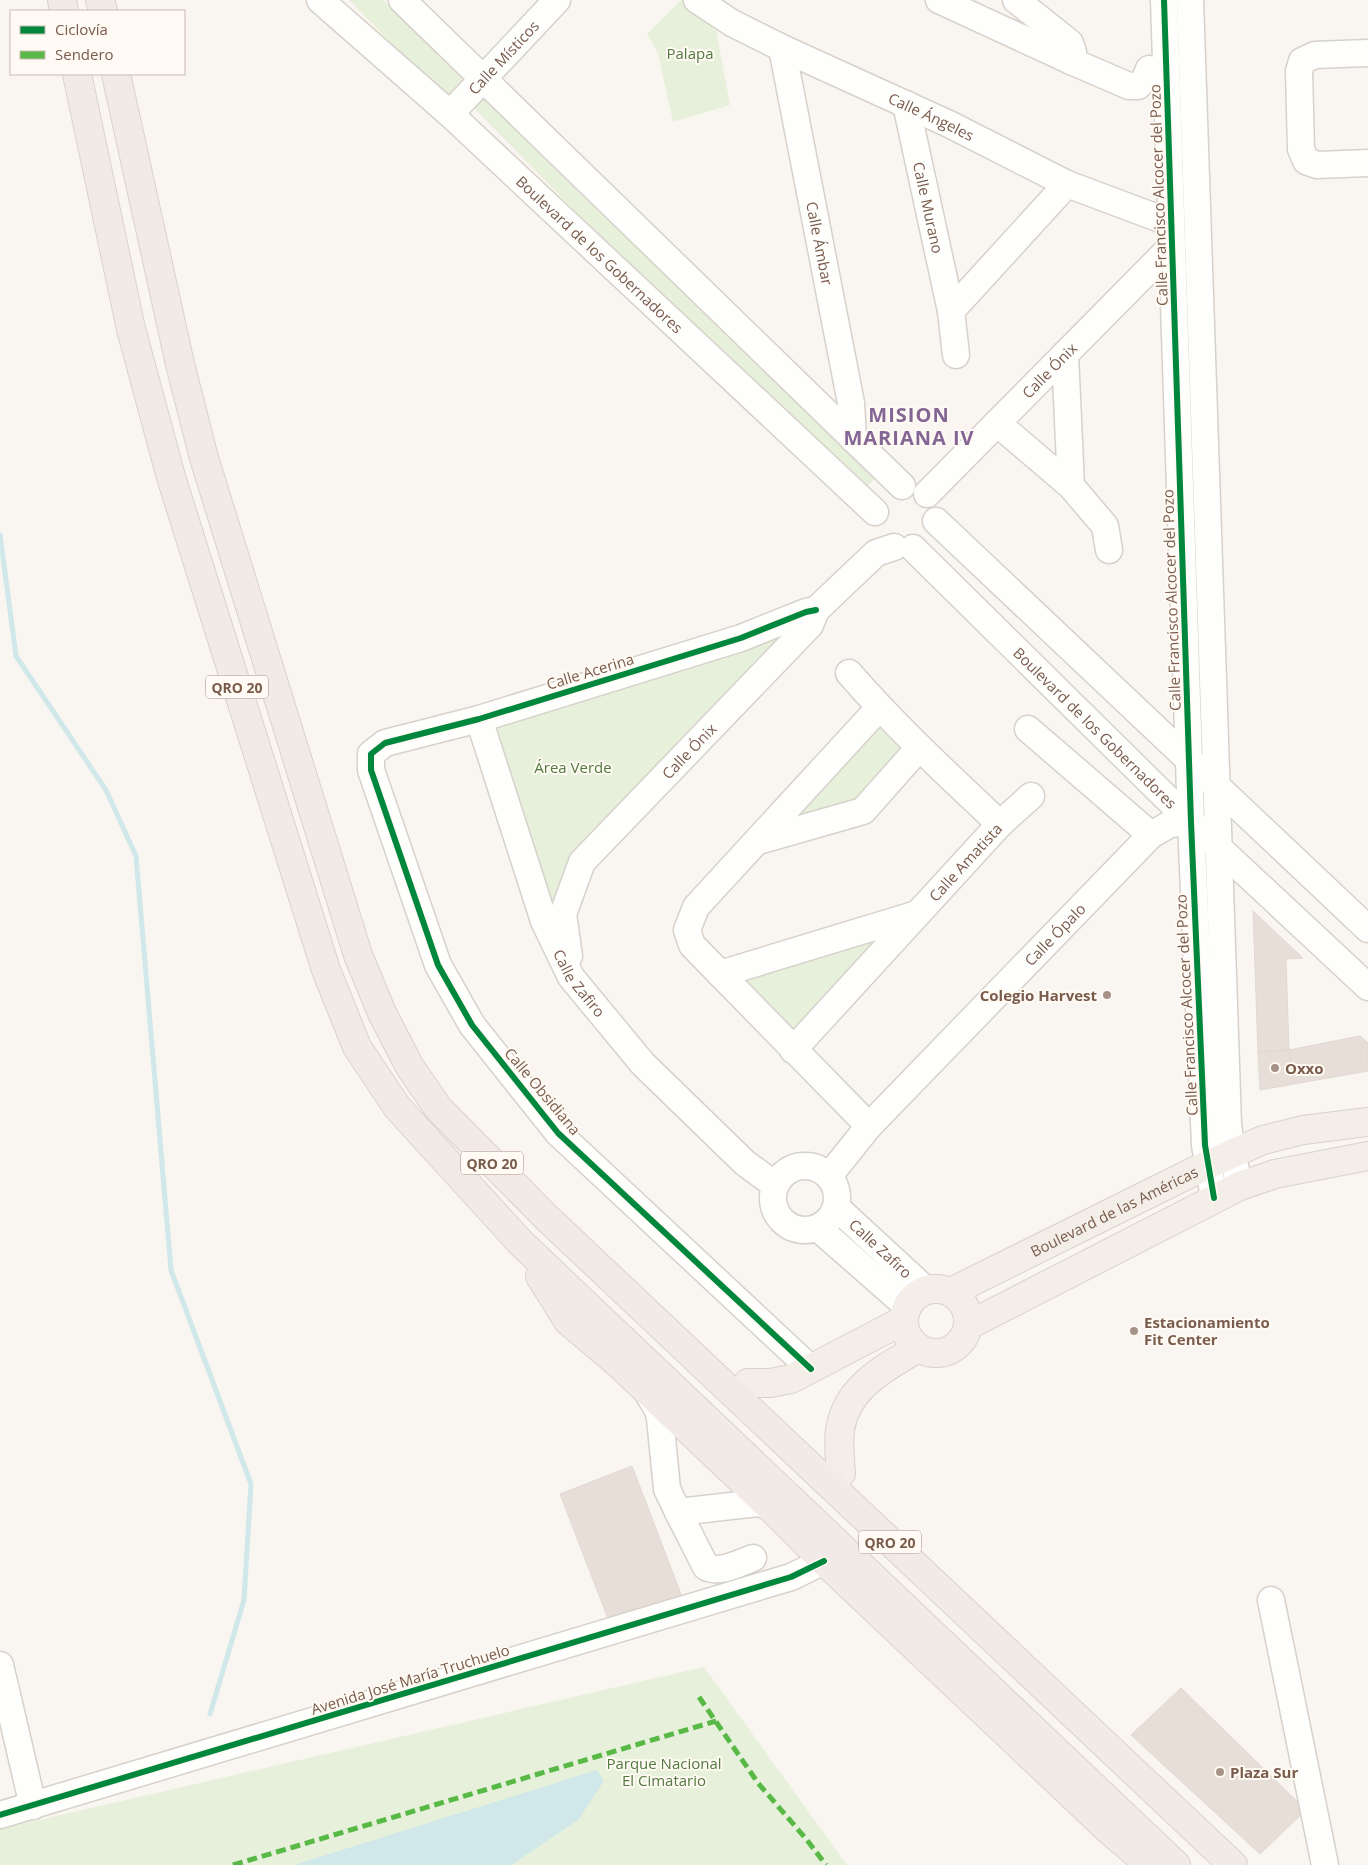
<svg xmlns="http://www.w3.org/2000/svg" width="1368" height="1865" viewBox="0 0 1368 1865" font-family="'Open Sans',sans-serif">
	<style>
		.green { fill: #e7f0db }
		.water { fill: #d0e8ea }
		.lines { fill: none; stroke-linecap: round; stroke-linejoin: round }
		.stream { stroke: #d0e8ea; stroke-width: 5 }
		.building { fill: #e6ded7; stroke: #e2d8d2 }
		.minor-casing { stroke: #d7d1cb; stroke-width: 29 }
		.major-casing { stroke: #dad1cc; stroke-width: 30 }
		.highway-casing { stroke: #dad1cc; stroke-width: 30 }
		.minor { stroke: #fefefd; stroke-width: 26 }
		.major { stroke: #f3eee8; stroke-width: 28 }
		.highway { stroke: #f2eae7; stroke-width: 28 }
		.quiet { stroke: #58b947; stroke-width: 5; stroke-dasharray: 10 5; stroke-linecap: butt }
		.cycleway-casing { stroke: #fffaf3; stroke-width: 9 }
		.cycleway { stroke: #00873e; stroke-width: 6 }
		.poi-dot { fill: #a69286; stroke: #fffaf3; stroke-width: 2 }
		.labels { text-anchor: middle; dominant-baseline: central; stroke-width: 4; stroke-linejoin: round; paint-order: stroke }
		.shield { fill: #fffaf3; stroke: #a28b7f; stroke-width: 1 }
		.shield-label { font-size: 14px; font-weight: bold; fill: #7a5c4d }
		.park-label { font-size: 15px; fill: #537a41; stroke: #fffaf3 }
		.street-label { font-size: 15px; fill: #7a5c4d; stroke: #fffaf3 }
		.poi-label { font-size: 15px; font-weight: bold; fill: #7a5c4d; stroke: #fffaf3; text-anchor: start }
		.district-label { font-size: 20px; font-weight: bold; letter-spacing: 1px; fill: #846695; stroke: #fffaf3 }
	</style>
	<rect width="100%" height="100%" fill="#f9f5f0"/>
	<g class="green">
		<path d="M349,0H383L470,87L453,106Z"/>
		<path d="M681,0L716,30L730,105L673,122L658,53L647,34Z"/>
		<path d="M484,81L877,477L856,497L466,100Z"/>
		<path d="M771,636L777,646L596,846L558,936L481,720Z"/>
		<path d="M885,720L908,746L862,797L789,819Z"/>
		<path d="M899,928L793,1033L741,977Z"/>
		<path d="M704,1667L847,1865H0V1829Z"/>
	</g>
	<path class="water" d="M597,1770L604,1781L578,1820L511,1865H294Z"/>
	<g class="lines">
		<path class="stream" d="M0,535L16,656L106,790L136,856L171,1270L251,1484L244,1600L210,1714"/>
	</g>
	<g class="building">
		<path d="M1253,911L1303,958L1286,959L1289,1050L1258,1052Z"/>
		<path d="M1360,1036L1368,1043V1071L1294,1084L1289,1050Z"/>
		<path d="M1289,1050L1294,1084L1260,1090L1258,1052Z"/>
		<path d="M632,1466L684,1602L612,1629L560,1494Z"/>
		<path d="M1181,1688L1306,1810L1260,1854L1131,1735Z"/>
	</g>
	<g class="lines">
		<g class="minor-casing">
			<g id="minor">
				<path id="s1" d="M320,0L450,114L875,512"/>
				<path d="M402,0L902,486"/>
				<path id="s2" d="M697,0L732,23L782,48L949,124L1067,184L1171,223"/>
				<path d="M939,0L1071,61L1129,86H1138L1145,79L1149,69"/>
				<path d="M1016,0L1070,43L1073,52L1071,61"/>
				<path d="M1164,0L1191,822L1205,1145L1214,1198"/>
				<path d="M1190,0L1228,1124L1232,1154L1240,1186"/>
				<path id="s3" d="M782,48L851,403L853,439"/>
				<path d="M1368,53L1315,55L1302,61L1299,71L1301,149L1306,161L1317,165L1368,163"/>
				<path id="s4" d="M906,104L951,311L956,355"/>
				<path id="s5" d="M450,114L557,0"/>
				<path d="M951,311L1067,184"/>
				<path d="M1065,354L1071,486"/>
				<path d="M997,423L1071,486L1105,526L1109,550"/>
				<path id="s6" d="M927,494L1172,246"/>
				<path d="M936,521L1368,929"/>
				<path id="s7" d="M913,548L1191,822L1368,987"/>
				<path d="M849,673C896,727 948,775 1000,824"/>
				<path id="s8" d="M479,719L544,921L571,977L643,1064L745,1163L775,1185"/>
				<path d="M1028,729L1151,835"/>
				<path d="M758,841L863,811L919,748"/>
				<path id="s9" d="M569,956L563,914L582,862L810,625L816,610L876,553L894,547"/>
				<path d="M720,974L917,914"/>
				<path id="s10" d="M793,1050L1000,824L1031,796"/>
				<path d="M869,1126L692,945L687,930L696,907L879,708"/>
				<circle cx="805" cy="1198" r="32"/>
				<path id="s11" d="M829,1176L869,1126L1151,835L1170,824L1191,822"/>
				<path id="s12" d="M836,1207L926,1290"/>
				<path d="M818,1228L908,1307"/>
				<path d="M811,1369L558,1133L472,1025L438,965L371,770V754L385,743L479,719L741,638L806,612L816,610"/>
				<path d="M646,1390L658,1410L660,1418L667,1489L678,1512L749,1504L757,1503L769,1506"/>
				<path d="M678,1512L706,1567C720,1574 739,1563 753,1558"/>
				<path d="M1271,1600L1325,1865"/>
				<path d="M0,1665L33,1806"/>
				<path d="M0,1815L791,1577L824,1561"/>
			</g>
		</g>
		<g class="major-casing">
			<g id="major">
				<circle cx="936" cy="1321" r="32"/>
				<path id="s13" d="M951,1292L1207,1165L1263,1140L1303,1130L1368,1122"/>
				<path d="M969,1325L1240,1186L1275,1174L1368,1156"/>
				<path d="M748,1383H770L791,1379L904,1320"/>
				<path d="M841,1473C840,1459 838,1444 840,1430C847,1386 884,1369 918,1348"/>
			</g>
		</g>
		<g class="highway-casing">
			<g id="highway">
				<path d="M62,0L64,11"/>
				<path d="M100,0L103,11"/>
				<path d="M77,74L131,329L171,477L326,970L357,1047L397,1107L520,1242L1176,1865"/>
				<path d="M116,74L180,364L204,458L358,955L382,1013L410,1067L438,1108L547,1218L1233,1865"/>
				<path d="M540,1276L568,1321L620,1365L769,1506L824,1561L1111,1832L1143,1859L1154,1865"/>
			</g>
		</g>
		<use href="#minor" class="minor"/>
		<use href="#major" class="major"/>
		<use href="#highway" class="highway"/>
		<g class="quiet">
			<path d="M699,1697L758,1783L807,1840L826,1865"/>
			<path d="M233,1865L716,1721"/>
		</g>
		<g class="cycleway-casing">
			<g id="cycleway">
				<path d="M1164,0L1191,822L1205,1145L1214,1198"/>
				<path d="M811,1369L558,1133L472,1025L438,965L371,770V754L385,743L479,719L741,638L806,612L816,610"/>
				<path d="M0,1815L791,1577L824,1561"/>
			</g>
		</g>
		<use href="#cycleway" class="cycleway"/>
	</g>
	<g class="poi-dot">
		<circle cx="1107" cy="995" r="5"/>
		<circle cx="1275" cy="1068" r="5"/>
		<circle cx="1134" cy="1331" r="5"/>
		<circle cx="1220" cy="1772" r="5"/>
	</g>
	<g class="labels">
		<g class="shield">
			<rect x="206" y="675.5" width="62" height="23" rx="4"/>
			<rect x="461" y="1151.5" width="62" height="23" rx="4"/>
			<rect x="859" y="1530.5" width="62" height="23" rx="4"/>
		</g>
		<g class="shield-label">
			<text x="237" y="687">QRO 20</text>
			<text x="492" y="1163">QRO 20</text>
			<text x="890" y="1542">QRO 20</text>
		</g>
		<g class="park-label">
			<text x="690" y="53">Palapa</text>
			<text x="573" y="767">Área Verde</text>
			<text x="664" y="1763">Parque Nacional<tspan x="664" dy="17">El Cimatario</tspan></text>
		</g>
		<g class="street-label">
			<text stroke="none"><textPath href="#s5" startOffset="78">Calle Místicos</textPath></text>
			<text stroke="none"><textPath href="#s2" startOffset="262">Calle Ángeles</textPath></text>
			<text transform="translate(1158 195) rotate(-92)">Calle Francisco Alcocer del Pozo</text>
			<text stroke="none"><textPath href="#s4" startOffset="106">Calle Murano</textPath></text>
			<text stroke="none"><textPath href="#s3" startOffset="199">Calle Ámbar</textPath></text>
			<text stroke="none"><textPath href="#s1" startOffset="378">Boulevard de los Gobernadores</textPath></text>
			<text stroke="none"><textPath href="#s6" startOffset="174">Calle Ónix</textPath></text>
			<text transform="translate(1171 600) rotate(-92)">Calle Francisco Alcocer del Pozo</text>
			<text transform="translate(590 671) rotate(-17)">Calle Acerina</text>
			<text stroke="none"><textPath href="#s7" startOffset="256">Boulevard de los Gobernadores</textPath></text>
			<text stroke="none"><textPath href="#s9" startOffset="252">Calle Ónix</textPath></text>
			<text stroke="none"><textPath href="#s10" startOffset="255">Calle Amatista</textPath></text>
			<text stroke="none"><textPath href="#s11" startOffset="331">Calle Ópalo</textPath></text>
			<text stroke="none"><textPath href="#s8" startOffset="284">Calle Zafiro</textPath></text>
			<text transform="translate(1186 1005) rotate(-93)">Calle Francisco Alcocer del Pozo</text>
			<text transform="translate(543 1091) rotate(50)">Calle Obsidiana</text>
			<text stroke="none"><textPath href="#s13" startOffset="182">Boulevard de las Américas</textPath></text>
			<text stroke="none"><textPath href="#s12" startOffset="61">Calle Zafiro</textPath></text>
			<text transform="translate(410 1679) rotate(-17)">Avenida José María Truchuelo</text>
		</g>
		<g class="poi-label">
			<text x="1097" y="995" text-anchor="end">Colegio Harvest</text>
			<text x="1285" y="1068">Oxxo</text>
			<text x="1144" y="1322">Estacionamiento<tspan x="1144" dy="17">Fit Center</tspan></text>
			<text x="1230" y="1772">Plaza Sur</text>
		</g>
		<g class="district-label">
			<text x="909" y="414">MISION<tspan x="909" dy="23">MARIANA IV</tspan></text>
		</g>
	</g>
	<rect x="10" y="10" width="175" height="65" fill="#fffaf3" stroke="#cabbb1"/>
	<rect x="20" y="26" width="25" height="8" fill="#00873e" stroke="#cabbb1"/>
	<text x="55" y="35" font-size="15" fill="#7a5c4d">Ciclovía</text>
	<rect x="20" y="51" width="25" height="8" fill="#58b947" stroke="#cabbb1"/>
	<text x="55" y="60" font-size="15" fill="#7a5c4d">Sendero</text>
</svg>
